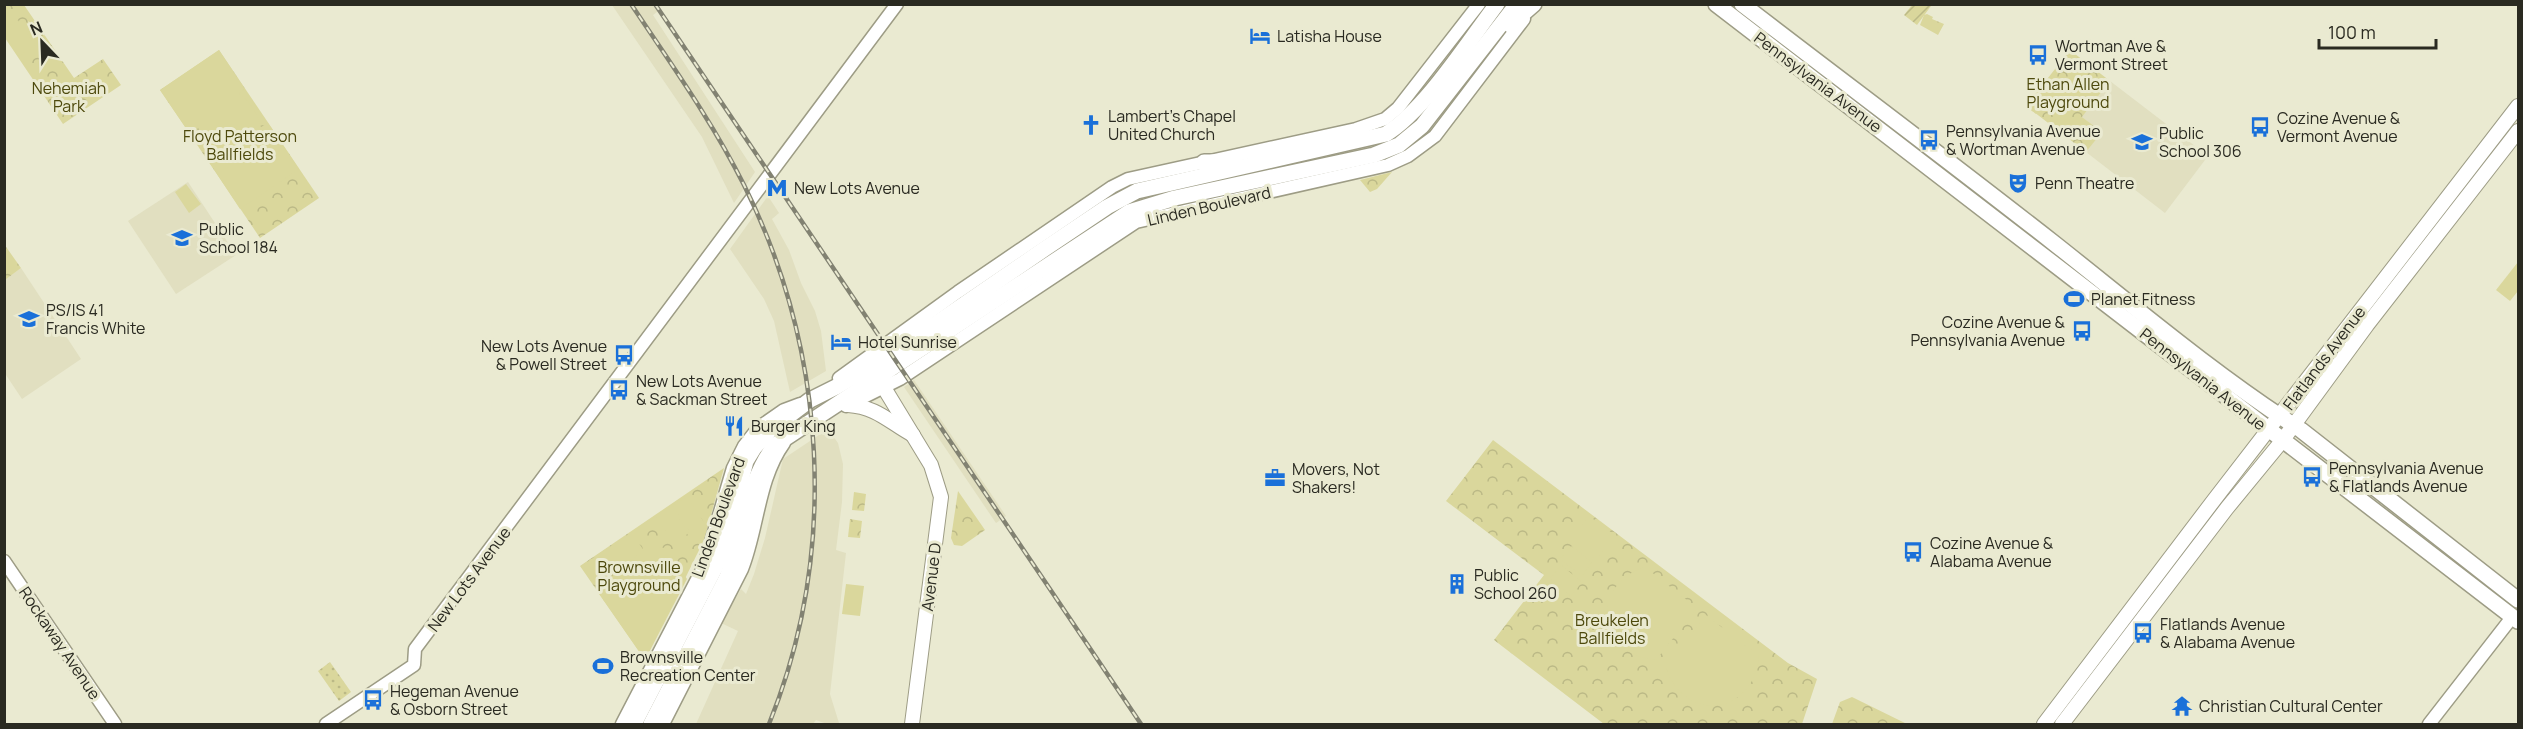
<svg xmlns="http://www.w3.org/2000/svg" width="2523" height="729" viewBox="0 0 2523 729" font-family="Manrope,sans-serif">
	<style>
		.built { fill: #e1dfc0 }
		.grass { fill: url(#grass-dots) }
		.park { fill: url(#park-crowns) }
		.garden { fill: url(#garden-furrows) }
		.pitch { fill: #dad79c }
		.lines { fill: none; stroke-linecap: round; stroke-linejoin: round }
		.tertiary-casing { stroke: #9d9c85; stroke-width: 15 }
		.secondary-casing { stroke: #9d9c85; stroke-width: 16 }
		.primary-casing { stroke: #9d9c85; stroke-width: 18 }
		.trunk-casing { stroke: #9d9c85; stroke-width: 18 }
		.tertiary { stroke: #fff; stroke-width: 12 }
		.secondary { stroke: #fff; stroke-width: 14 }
		.primary { stroke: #fff; stroke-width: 15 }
		.trunk { stroke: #fff; stroke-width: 15 }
		.rail-casing { stroke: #828272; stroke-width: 4.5 }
		.rail { stroke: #eaead1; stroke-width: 2; stroke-dasharray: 7; stroke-linecap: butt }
		.labels { text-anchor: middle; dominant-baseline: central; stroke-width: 6; stroke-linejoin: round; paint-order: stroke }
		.poi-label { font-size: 16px; fill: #2a2a21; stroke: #eaead1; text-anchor: start }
		.street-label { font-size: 16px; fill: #2a2a21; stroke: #eaead1 }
		.park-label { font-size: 16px; fill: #4d490c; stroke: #eaead1 }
	</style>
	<defs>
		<pattern id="grass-dots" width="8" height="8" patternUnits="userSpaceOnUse" patternTransform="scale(1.5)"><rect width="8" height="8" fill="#dad79c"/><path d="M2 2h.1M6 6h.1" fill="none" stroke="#bbb986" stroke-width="1.8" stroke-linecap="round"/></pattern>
		<pattern id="park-crowns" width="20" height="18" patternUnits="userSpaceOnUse" patternTransform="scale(1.5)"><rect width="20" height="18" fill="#dad79c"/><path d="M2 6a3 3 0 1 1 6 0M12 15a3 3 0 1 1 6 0" fill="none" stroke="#bbb986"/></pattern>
		<pattern id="garden-furrows" width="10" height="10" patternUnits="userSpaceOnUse" patternTransform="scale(1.5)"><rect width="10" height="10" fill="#dad79c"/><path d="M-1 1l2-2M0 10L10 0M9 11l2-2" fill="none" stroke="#bbb986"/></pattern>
	</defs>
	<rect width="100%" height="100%" fill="#eaead1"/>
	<g class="built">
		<path d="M612,5H657L661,9L653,15L755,172L734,203L702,137Z"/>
		<path d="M2110,81L2208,156L2165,213L2086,152L2101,132L2082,117Z"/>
		<path d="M188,182L236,255L176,294L128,221Z"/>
		<path d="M768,196L779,213L772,219L789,250L801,283L815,311L821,331L826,371L790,392L774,321L764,299L730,249Z"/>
		<path d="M21,268L81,359L22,399L4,372L5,280Z"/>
		<path d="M914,380L1006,516L996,523L904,387Z"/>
		<path d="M828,429L838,443L843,464L842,502L836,550L846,553L830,694L839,723L827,724L816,720L813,724H696L738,631L721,623L741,589L746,594L754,574L765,538L783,459Z"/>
	</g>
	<path class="grass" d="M330,662L351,692L339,701L318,671Z"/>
	<g class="park">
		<path d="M4,5H24L74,78L103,59L121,85L63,124L5,38Z"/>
		<path d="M1927,14L1933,17L1932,19L1944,24L1938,35L1920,25L1924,15Z"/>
		<path d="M219,50L319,198L260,238L160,90Z"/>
		<path d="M2070,50L2110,81L2082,117L2102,132L2086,152L2026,106Z"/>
		<path d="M1392,172L1377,189L1370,192L1360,180Z"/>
		<path d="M4,244L21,268L5,280H4Z"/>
		<path d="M1493,440L1788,663L1817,679L1802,724H1604L1494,640L1544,575L1446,501Z"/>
		<path d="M724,468L704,540L645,660L580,566Z"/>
		<path d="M958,491L985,530L962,546L954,545L951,538Z"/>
		<path d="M854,492L866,494L864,511L852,510Z"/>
		<path d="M850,519L862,521L860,538L848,537Z"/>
		<path d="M1852,697L1907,724H1832L1840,702Z"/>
	</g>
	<path class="garden" d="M1912,5L1931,6L1917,25L1904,15Z"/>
	<g class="pitch">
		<path d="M18,20L35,46L19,56L5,34V29Z"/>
		<path d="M219,50L245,89L238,94C250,99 257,115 261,127L268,123L299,169L240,209L209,162L216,157L204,144L196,122L186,128L160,90Z"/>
		<path d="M2046,81L2056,89L2036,114L2026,106Z"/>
		<path d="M186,184L201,204L189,213L175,192Z"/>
		<path d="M2518,262V291L2510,301L2496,290Z"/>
		<path d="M687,497L704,522L690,532L673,506Z"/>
		<path d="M671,507L689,533L674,543L656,517Z"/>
		<path d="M1589,516L1615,535L1596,560L1570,541Z"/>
		<path d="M632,532L644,551L594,585L581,566Z"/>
		<path d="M1571,546L1592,562L1582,576L1560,559Z"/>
		<path d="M657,547L666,548L687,579L645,660L597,591L600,585Z"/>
		<path d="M1561,565L1582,582L1571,596L1550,579Z"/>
		<path d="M1645,567L1697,608L1656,660C1597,655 1589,585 1645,567Z"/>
		<path d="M846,584L864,586L860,616L842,614Z"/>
		<path d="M1706,615L1759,656C1754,715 1685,724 1666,668Z"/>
	</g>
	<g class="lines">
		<g class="tertiary-casing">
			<g id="tertiary">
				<path d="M839,378L958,292L1112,187L1128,179L1356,129L1385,119L1398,108L1479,4"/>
				<path d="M846,406L900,379L1136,222L1388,165L1408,156L1435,136L1524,19"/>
				<path d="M4,561L115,724"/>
				<path d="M326,724L414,665L415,649L897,4"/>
				<path d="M622,724L704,566L733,468L744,446L758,428L784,410L800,404"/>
				<path d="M663,724L742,569C758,529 758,479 784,443"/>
				<path d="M2429,724L2513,616"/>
			</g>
		</g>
		<g class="secondary-casing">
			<g id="secondary">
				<path d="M872,368L931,465L941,497L912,724"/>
				<path d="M848,405C877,407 889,422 913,435"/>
				<path d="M2044,724L2214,500L2518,106"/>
				<path d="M2062,724L2227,508L2282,441L2367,325L2518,131"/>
			</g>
		</g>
		<g class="primary-casing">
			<g id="primary">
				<path d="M1716,4L2518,621"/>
				<path d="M1742,4C1846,84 1952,163 2055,244C2136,308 2215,375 2301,430L2518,600"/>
			</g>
		</g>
		<g class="trunk-casing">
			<g id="trunk">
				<path d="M1510,25L1534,4"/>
				<path d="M1204,162H1234"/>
				<path d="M634,724L715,568L724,545L746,461L754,448L769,431L810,400L836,387L905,345L1043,250L1107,207L1137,191L1386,134C1425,110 1468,42 1497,4"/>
				<path d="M651,724L727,577C744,534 746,482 775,445L1129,212L1175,198L1374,155L1399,145L1422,126L1517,4"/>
			</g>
		</g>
		<use href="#tertiary" class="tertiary"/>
		<use href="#secondary" class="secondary"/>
		<use href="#primary" class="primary"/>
		<use href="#trunk" class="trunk"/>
		<g class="rail-casing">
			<g id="rail">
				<path d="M631,4C671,64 712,121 744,185C827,352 839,551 769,724"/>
				<path d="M655,4L1141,724"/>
			</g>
		</g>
		<use href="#rail" class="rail"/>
	</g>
	<defs>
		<g id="hotel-bare" transform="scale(1.62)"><path d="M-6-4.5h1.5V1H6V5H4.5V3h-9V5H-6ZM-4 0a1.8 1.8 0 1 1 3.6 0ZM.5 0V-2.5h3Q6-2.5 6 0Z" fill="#1a70d9" stroke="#eaead1" stroke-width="2.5" paint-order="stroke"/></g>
		<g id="bus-bare" transform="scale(1.62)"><path d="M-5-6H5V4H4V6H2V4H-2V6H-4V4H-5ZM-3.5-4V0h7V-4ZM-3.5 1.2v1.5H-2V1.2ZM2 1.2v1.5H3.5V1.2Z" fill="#1a70d9" stroke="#eaead1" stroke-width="2.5" paint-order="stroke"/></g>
		<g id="church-bare" transform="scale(1.62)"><path d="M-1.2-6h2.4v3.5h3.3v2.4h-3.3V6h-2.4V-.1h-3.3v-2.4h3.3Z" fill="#1a70d9" stroke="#eaead1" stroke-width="2.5" paint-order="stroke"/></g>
		<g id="school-bare" transform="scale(1.62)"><path d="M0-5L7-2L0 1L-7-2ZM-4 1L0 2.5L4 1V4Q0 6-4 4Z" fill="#1a70d9" stroke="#eaead1" stroke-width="2.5" paint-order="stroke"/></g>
		<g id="theatre-bare" transform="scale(1.62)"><path d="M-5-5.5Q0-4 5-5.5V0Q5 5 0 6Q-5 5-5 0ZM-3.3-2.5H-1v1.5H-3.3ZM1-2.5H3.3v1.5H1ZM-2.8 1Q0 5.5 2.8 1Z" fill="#1a70d9" stroke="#eaead1" stroke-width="2.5" paint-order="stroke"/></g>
		<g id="metro-bare" transform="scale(1.62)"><path d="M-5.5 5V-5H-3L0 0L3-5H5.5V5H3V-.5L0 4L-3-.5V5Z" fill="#1a70d9" stroke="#eaead1" stroke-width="2.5" paint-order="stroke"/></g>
		<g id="stadium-bare" transform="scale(1.62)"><path d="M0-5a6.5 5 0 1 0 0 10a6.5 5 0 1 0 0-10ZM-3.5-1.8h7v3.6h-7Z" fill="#1a70d9" stroke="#eaead1" stroke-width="2.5" paint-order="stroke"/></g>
		<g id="restaurant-bare" transform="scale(1.62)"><path d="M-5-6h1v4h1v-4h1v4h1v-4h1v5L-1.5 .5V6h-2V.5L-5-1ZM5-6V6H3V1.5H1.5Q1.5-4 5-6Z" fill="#1a70d9" stroke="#eaead1" stroke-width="2.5" paint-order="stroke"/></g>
		<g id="office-bare" transform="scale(1.62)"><path d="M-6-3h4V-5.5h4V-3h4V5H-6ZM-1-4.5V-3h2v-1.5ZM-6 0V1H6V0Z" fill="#1a70d9" stroke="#eaead1" stroke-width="2.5" paint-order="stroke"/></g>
		<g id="building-bare" transform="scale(1.62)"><path d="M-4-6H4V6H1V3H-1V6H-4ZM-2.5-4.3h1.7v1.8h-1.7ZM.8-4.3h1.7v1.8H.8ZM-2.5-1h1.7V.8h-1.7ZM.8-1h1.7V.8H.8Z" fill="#1a70d9" stroke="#eaead1" stroke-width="2.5" paint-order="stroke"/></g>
		<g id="temple-bare" transform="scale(1.62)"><path d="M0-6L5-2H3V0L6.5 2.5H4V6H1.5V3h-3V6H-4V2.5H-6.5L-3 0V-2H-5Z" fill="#1a70d9" stroke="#eaead1" stroke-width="2.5" paint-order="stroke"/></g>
	</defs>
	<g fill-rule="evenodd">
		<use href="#hotel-bare" x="1260" y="36"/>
		<use href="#bus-bare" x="2038" y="55"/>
		<use href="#church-bare" x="1091" y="125"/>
		<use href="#bus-bare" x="2260" y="127"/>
		<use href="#bus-bare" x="1929" y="140"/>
		<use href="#school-bare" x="2142" y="142"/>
		<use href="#theatre-bare" x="2018" y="183"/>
		<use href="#metro-bare" x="777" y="188"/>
		<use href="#school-bare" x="182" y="238"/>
		<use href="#stadium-bare" x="2074" y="299"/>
		<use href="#school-bare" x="29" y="319"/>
		<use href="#bus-bare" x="2082" y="331"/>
		<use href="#hotel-bare" x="841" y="342"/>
		<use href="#bus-bare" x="624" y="355"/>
		<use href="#bus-bare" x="619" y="390"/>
		<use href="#restaurant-bare" x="734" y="426"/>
		<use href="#bus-bare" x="2312" y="477"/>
		<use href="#office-bare" x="1275" y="478"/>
		<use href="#bus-bare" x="1913" y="552"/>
		<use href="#building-bare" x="1457" y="584"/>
		<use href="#bus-bare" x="2143" y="633"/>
		<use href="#stadium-bare" x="603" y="666"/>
		<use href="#bus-bare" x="373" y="700"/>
		<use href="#temple-bare" x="2182" y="706"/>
	</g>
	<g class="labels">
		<g class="poi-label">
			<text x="1277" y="36">Latisha House</text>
			<text x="2055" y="46">Wortman Ave &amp;<tspan x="2055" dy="18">Vermont Street</tspan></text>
			<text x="1108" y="116">Lambert's Chapel<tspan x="1108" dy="18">United Church</tspan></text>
			<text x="2277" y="118">Cozine Avenue &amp;<tspan x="2277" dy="18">Vermont Avenue</tspan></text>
			<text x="1946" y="131">Pennsylvania Avenue<tspan x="1946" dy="18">&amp; Wortman Avenue</tspan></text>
			<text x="2159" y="133">Public<tspan x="2159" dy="18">School 306</tspan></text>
			<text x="2035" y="183">Penn Theatre</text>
			<text x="794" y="188">New Lots Avenue</text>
			<text x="199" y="229">Public<tspan x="199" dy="18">School 184</tspan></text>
			<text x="2091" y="299">Planet Fitness</text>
			<text x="46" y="310">PS/IS 41<tspan x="46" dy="18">Francis White</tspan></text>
			<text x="2065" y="322" text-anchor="end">Cozine Avenue &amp;<tspan x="2065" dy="18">Pennsylvania Avenue</tspan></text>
			<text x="858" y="342">Hotel Sunrise</text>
			<text x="607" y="346" text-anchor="end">New Lots Avenue<tspan x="607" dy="18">&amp; Powell Street</tspan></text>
			<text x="636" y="381">New Lots Avenue<tspan x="636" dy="18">&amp; Sackman Street</tspan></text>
			<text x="751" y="426">Burger King</text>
			<text x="2329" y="468">Pennsylvania Avenue<tspan x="2329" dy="18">&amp; Flatlands Avenue</tspan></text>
			<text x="1292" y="469">Movers, Not<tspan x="1292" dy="18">Shakers!</tspan></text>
			<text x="1930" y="543">Cozine Avenue &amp;<tspan x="1930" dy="18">Alabama Avenue</tspan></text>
			<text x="1474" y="575">Public<tspan x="1474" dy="18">School 260</tspan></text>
			<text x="2160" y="624">Flatlands Avenue<tspan x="2160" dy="18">&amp; Alabama Avenue</tspan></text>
			<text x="620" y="657">Brownsville<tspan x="620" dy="18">Recreation Center</tspan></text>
			<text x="390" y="691">Hegeman Avenue<tspan x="390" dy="18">&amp; Osborn Street</tspan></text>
			<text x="2199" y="706">Christian Cultural Center</text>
		</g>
		<g class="street-label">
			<text transform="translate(1818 82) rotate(37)">Pennsylvania Avenue</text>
			<text transform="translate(1209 206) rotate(-13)">Linden Boulevard</text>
			<text transform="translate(2324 358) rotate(-53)">Flatlands Avenue</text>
			<text transform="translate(2203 379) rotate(38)">Pennsylvania Avenue</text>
			<text transform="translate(718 517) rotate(-70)">Linden Boulevard</text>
			<text transform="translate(931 577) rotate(-83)">Avenue D</text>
			<text transform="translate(469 579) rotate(-53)">New Lots Avenue</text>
			<text transform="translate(60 643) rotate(56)">Rockaway Avenue</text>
		</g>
		<g class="park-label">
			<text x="2068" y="84">Ethan Allen<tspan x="2068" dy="18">Playground</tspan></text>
			<text x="69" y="88">Nehemiah<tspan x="69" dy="18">Park</tspan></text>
			<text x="240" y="136">Floyd Patterson<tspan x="240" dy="18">Ballfields</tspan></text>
			<text x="639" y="567">Brownsville<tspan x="639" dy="18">Playground</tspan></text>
			<text x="1612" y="620">Breukelen<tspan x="1612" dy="18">Ballfields</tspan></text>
		</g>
	</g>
	<rect width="2523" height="729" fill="none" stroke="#2a2a21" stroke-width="12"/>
	<g transform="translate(42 42) rotate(337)" stroke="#eaead1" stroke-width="4.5" paint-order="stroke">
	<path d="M0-4.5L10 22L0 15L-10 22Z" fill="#2a2a21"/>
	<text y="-9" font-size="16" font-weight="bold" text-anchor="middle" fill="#2a2a21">N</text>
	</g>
	<path d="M2319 39v9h117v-9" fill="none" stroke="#2a2a21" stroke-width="3"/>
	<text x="2328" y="39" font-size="18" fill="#2a2a21" stroke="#eaead1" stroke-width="4.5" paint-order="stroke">100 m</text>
</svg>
